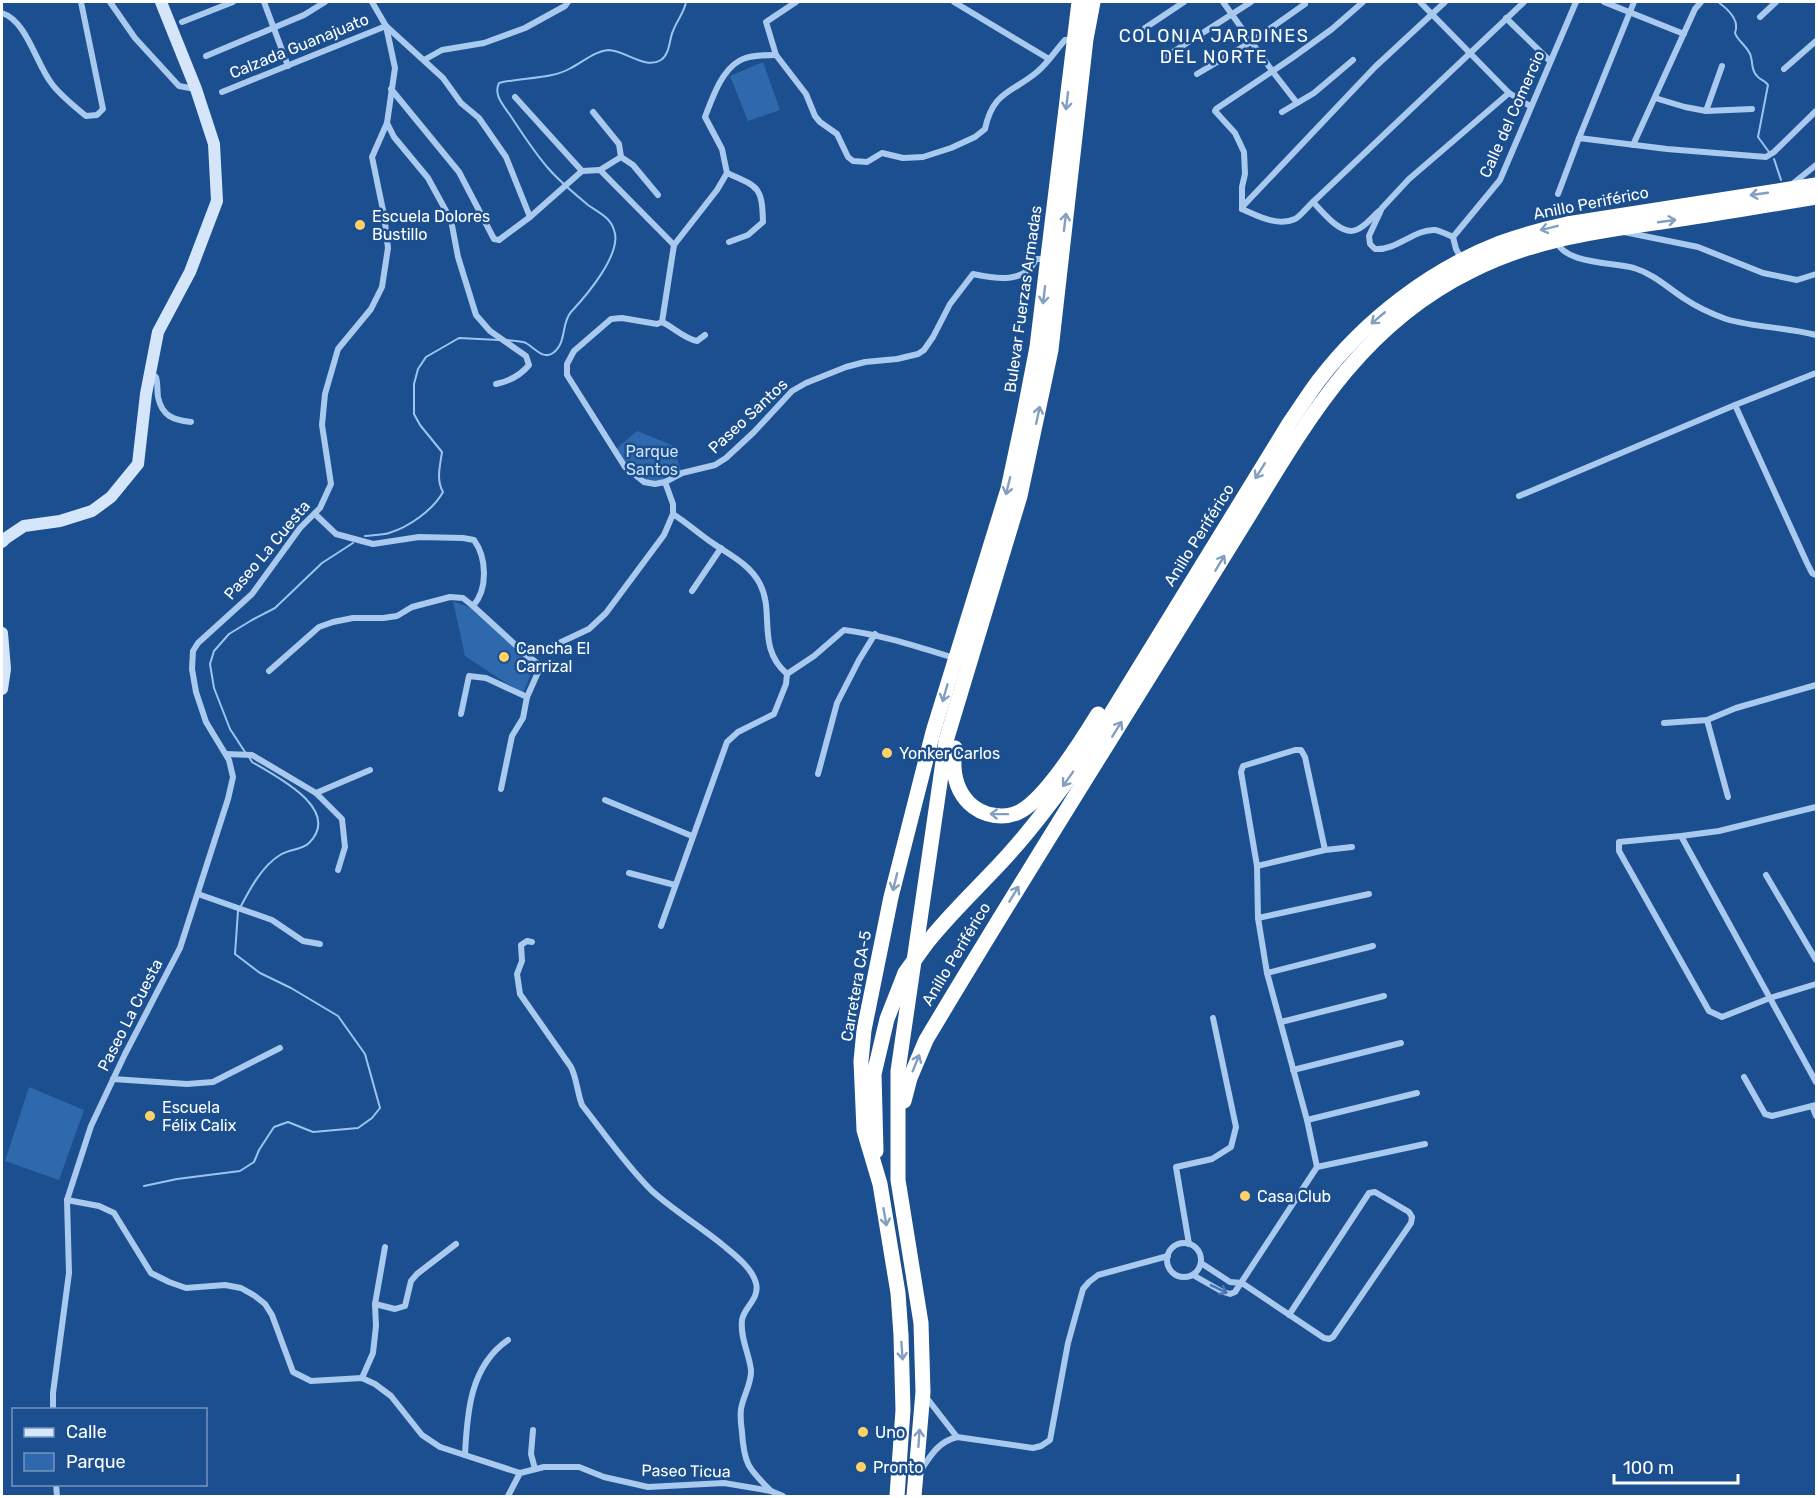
<svg xmlns="http://www.w3.org/2000/svg" width="1818" height="1498" viewBox="0 0 1818 1498" font-family="Rubik,sans-serif">
	<style>
		.green { fill: #2e69ad }
		.lines { fill: none; stroke-linecap: round; stroke-linejoin: round }
		.stream { stroke: #9cc4f0; stroke-width: 2 }
		.street { stroke: #a9c9ee; stroke-width: 6 }
		.secondary { stroke: #d6e6fa; stroke-width: 12 }
		.highway { stroke: #fff; stroke-width: 15 }
		.highway-bridge { stroke: #fff; stroke-width: 15 }
		.oneway { stroke: #829ec1 }
		.oneway2 { stroke: #4674ac }
		.poi-dot { fill: #ffd166; stroke: #1b4f8f; stroke-width: 2 }
		.labels { text-anchor: middle; dominant-baseline: central; stroke-width: 5; stroke-linejoin: round; paint-order: stroke }
		.street-label { font-size: 16px; fill: #fff; stroke: #1b4f8f }
		.poi-label { font-size: 16px; fill: #fff; stroke: #1b4f8f; text-anchor: start }
		.park-label { font-size: 16px; fill: #cfe3fa; stroke: #1b4f8f }
		.neighbourhood-label { font-size: 18px; letter-spacing: 1.5px; fill: #fff; stroke: #1b4f8f }
	</style>
	<rect width="100%" height="100%" fill="#1b4f8f"/>
	<g class="green">
		<path d="M763,62L780,110L748,121L730,76Z"/>
		<path d="M637,431L672,445L682,473L655,484L631,473L615,450Z"/>
		<path d="M453,601L471,608L536,661L523,694L465,656Z"/>
		<path d="M29,1087L84,1110L59,1180L5,1161Z"/>
	</g>
	<g class="lines">
		<g class="stream">
			<path d="M1718,2C1728,9 1740,20 1735,33C1738,42 1749,47 1751,57C1753,64 1751,70 1757,76C1760,80 1765,80 1768,85L1758,137L1769,152"/>
			<path d="M1774,159L1781,180"/>
			<path d="M508,340C513,341 520,341 526,343C535,348 543,360 553,353C567,343 561,323 571,312C586,296 623,253 614,230C610,217 598,212 588,205C575,194 559,181 548,168C534,152 522,133 510,115C504,106 493,95 499,83C522,77 550,80 571,68C583,62 595,51 608,50C625,50 645,70 661,60C670,54 669,40 673,31C677,20 684,13 686,2"/>
			<path d="M365,536C373,535 382,535 389,533C409,527 433,510 443,492C436,480 440,466 442,452L420,425L414,414V384L418,369L426,357L459,338L499,340"/>
			<path d="M245,752L230,729L214,688L210,664L214,651L229,634L252,620L275,608L322,563L353,543"/>
			<path d="M241,906C250,889 262,866 280,855C289,849 302,850 309,843C343,809 275,776 252,762L249,757"/>
			<path d="M144,1186L177,1179L240,1171L254,1162L259,1150L274,1127L288,1122L313,1132L358,1128L372,1118L380,1108L365,1054L338,1016L291,988L260,973L235,954L238,911"/>
		</g>
		<g class="street">
			<path d="M110,2L135,38L179,86L195,89"/>
			<path d="M264,2L288,66"/>
			<path d="M796,2L766,22L776,55L806,94L815,116L820,122L837,134L848,157L853,161L867,162L882,153L903,158L923,157L951,148L975,137L985,129C993,91 1012,93 1037,72C1048,63 1056,50 1065,40L1074,39"/>
			<path d="M954,2L1049,59"/>
			<path d="M1223,2L1273,72L1297,103"/>
			<path d="M1420,2L1509,93L1530,106"/>
			<path d="M1604,2L1684,34"/>
			<path d="M2,13C27,21 36,64 52,84C61,96 74,106 86,116L97,115L103,109L81,2"/>
			<path d="M1760,17L1776,2"/>
			<path d="M1506,18L1550,61"/>
			<path d="M182,22L233,2"/>
			<path d="M386,26L443,78L461,103L479,118L506,157L530,217"/>
			<path d="M1145,28L1184,2"/>
			<path d="M776,55C765,55 749,55 739,61C721,71 712,99 705,117L722,149L727,173L717,190L674,245L662,322L657,324L622,318L611,319L574,351L567,364V375L625,467L644,482L655,484L665,482L682,473L715,465L726,458L754,432L792,391L806,383L846,367L865,362L897,359L918,354L924,350L933,337L950,304L973,274C996,279 1025,284 1036,259H1046"/>
			<path d="M206,56L304,15L325,2"/>
			<path d="M1165,57L1251,2"/>
			<path d="M424,60L442,50L484,43L525,28L565,6L568,2"/>
			<path d="M1784,69L1816,41"/>
			<path d="M1197,74L1251,42L1305,4"/>
			<path d="M391,89L459,172L494,239L499,240L530,217L582,171L600,170L674,245"/>
			<path d="M222,92L386,26"/>
			<path d="M515,97L582,171"/>
			<path d="M1655,98L1685,107L1706,111L1752,109"/>
			<path d="M1706,111L1722,66"/>
			<path d="M593,112L619,144L621,157"/>
			<path d="M1282,112L1314,93L1353,60"/>
			<path d="M387,123L394,137L428,178L451,220L458,257L476,315L490,331L526,356L529,365C520,376 510,381 496,384"/>
			<path d="M1579,138L1634,2"/>
			<path d="M1633,145L1695,9L1701,2"/>
			<path d="M600,170L621,157L633,165L658,195"/>
			<path d="M727,173C759,187 762,187 763,222L748,235L729,242"/>
			<path d="M1791,185L1816,165"/>
			<path d="M1558,194L1579,138L1667,149L1766,157L1774,152L1816,111"/>
			<path d="M1313,202L1524,2"/>
			<path d="M1242,209V187L1245,174L1244,152L1235,133L1215,111L1216,109L1292,58L1332,29L1363,2"/>
			<path d="M1242,209L1244,205L1375,67L1445,2"/>
			<path d="M1242,209C1258,216 1278,227 1295,219C1301,216 1307,207 1313,202C1323,212 1341,236 1356,230C1365,227 1372,217 1379,211"/>
			<path d="M1624,232L1698,247L1763,273L1797,280L1816,274"/>
			<path d="M1453,237C1448,235 1441,231 1435,230C1414,229 1396,251 1375,249L1370,244L1369,236L1382,208L1409,179L1509,93"/>
			<path d="M1556,240C1563,264 1612,262 1634,268C1654,274 1668,288 1685,299C1697,307 1712,314 1726,319C1756,328 1787,327 1816,335"/>
			<path d="M1462,260L1456,249L1453,237L1500,180L1576,2"/>
			<path d="M662,322C673,327 685,339 697,341L705,335"/>
			<path d="M151,373L156,377C158,384 157,390 158,397C162,416 173,420 191,422"/>
			<path d="M1735,405L1807,563L1812,573L1816,575"/>
			<path d="M1519,496L1735,405L1816,373"/>
			<path d="M315,514L336,534L373,544L419,537L463,538L474,540C487,558 488,589 473,606L521,650L542,649L557,644L589,629L606,613L664,535L673,514V504L665,482"/>
			<path d="M673,514C687,523 698,533 711,542C728,554 750,564 760,584C775,613 756,647 787,674"/>
			<path d="M692,591L721,548"/>
			<path d="M269,671L319,627L333,622L353,618H383L397,616L412,607L450,597L463,598L473,606"/>
			<path d="M787,674L814,656L844,630C883,635 918,647 955,658"/>
			<path d="M461,714L469,676L486,678L527,697L539,670L537,663L521,651"/>
			<path d="M1707,720L1728,797"/>
			<path d="M1664,723L1707,720L1736,708L1816,685"/>
			<path d="M226,754L252,755L316,793L342,819L345,847L338,870"/>
			<path d="M818,774L837,703L859,660L875,634"/>
			<path d="M501,789L512,736L523,718L527,697"/>
			<path d="M316,793L370,770"/>
			<path d="M605,800L692,836"/>
			<path d="M1816,807L1719,831L1681,836L1816,1082"/>
			<path d="M1681,836L1619,842V851L1709,1011L1722,1017L1770,998L1816,984"/>
			<path d="M1257,866L1325,850L1352,847"/>
			<path d="M629,873L675,885"/>
			<path d="M1766,875L1816,960"/>
			<path d="M198,894L272,920L303,941L320,944"/>
			<path d="M1258,918L1369,894"/>
			<path d="M661,926L727,742L738,732L774,714L786,684L787,674"/>
			<path d="M532,942L527,941L521,945L522,961L517,974L520,994L571,1067C577,1079 577,1092 582,1105C604,1133 625,1164 651,1190C674,1211 700,1226 724,1246C735,1255 752,1268 756,1283C760,1299 744,1307 742,1320C740,1338 749,1353 751,1370C752,1383 743,1396 741,1409C740,1417 741,1425 742,1432C744,1465 749,1469 771,1491"/>
			<path d="M1267,973L1373,946"/>
			<path d="M1281,1022L1384,996"/>
			<path d="M1293,1070L1401,1043"/>
			<path d="M1744,1077L1765,1114L1772,1116L1816,1105"/>
			<path d="M113,1079L187,1084L213,1082L280,1048"/>
			<path d="M1812,1106L1816,1116"/>
			<path d="M1307,1120L1417,1093"/>
			<path d="M1317,1167L1425,1144"/>
			<path d="M67,1200L99,1206L114,1213L151,1273L169,1282L186,1288L225,1285L241,1288L255,1296L265,1304L272,1315L293,1372L311,1381L362,1378L375,1384L391,1396L422,1435L440,1447L520,1473L544,1467H579L604,1477L648,1487L724,1483L771,1491L783,1496"/>
			<circle cx="1184" cy="1260" r="17"/>
			<path d="M1189,1244L1176,1167L1212,1159L1231,1147L1236,1127L1213,1018"/>
			<path d="M1201,1263L1230,1282L1242,1283L1324,1338L1329,1339L1333,1337L1411,1223L1412,1217L1409,1212L1375,1192L1369,1193L1289,1315"/>
			<path d="M1193,1275L1221,1291L1230,1294L1235,1292L1317,1167L1307,1120L1267,973L1258,918L1257,866L1241,772L1243,766L1295,750H1301L1305,757L1325,850"/>
			<path d="M375,1304L395,1309L405,1306L411,1281L417,1274L456,1244"/>
			<path d="M362,1378L373,1353L376,1326L375,1304L385,1247"/>
			<path d="M926,1397L957,1437"/>
			<path d="M53,1410V1393L69,1273L67,1200L91,1126L125,1054L180,948L228,799L233,777L229,760L206,722L196,692L192,669L193,651L198,643L252,594L300,528L320,508L331,484L322,425L325,394L338,349L371,309L382,287L388,248L384,215L372,157L387,123L395,68L386,26L372,2"/>
			<path d="M533,1430L531,1454L535,1469"/>
			<path d="M465,1455C467,1413 470,1366 508,1340"/>
			<path d="M921,1470C931,1455 938,1442 957,1437L1033,1448L1041,1446L1050,1440L1068,1343L1083,1289L1089,1282L1098,1275L1168,1256"/>
			<path d="M56,1484L57,1496"/>
			<path d="M508,1496L520,1473"/>
		</g>
		<g class="secondary">
			<path d="M2,542L6,538L24,526L60,521L92,511L111,497L138,464L146,394L158,332L190,272L217,201L214,144L196,89L161,2"/>
			<path d="M2,633L5,669L2,689"/>
		</g>
		<g class="highway">
			<path d="M955,748C952,768 954,788 969,803C982,816 1005,820 1021,811C1046,797 1082,740 1098,714"/>
			<path d="M926,944C951,912 981,885 1008,855C1036,824 1061,790 1085,756L1290,422C1300,408 1309,393 1319,380C1365,320 1430,270 1500,243C1522,235 1544,229 1567,224L1816,185"/>
			<path d="M904,1101L910,1078L926,1040C1001,914 1079,790 1156,666C1189,613 1221,561 1253,509C1312,412 1365,323 1471,271C1543,235 1610,230 1687,218C1730,212 1773,204 1816,197"/>
			<path d="M876,1151L874,1074L887,1019L905,973"/>
			<path d="M897,1496L903,1410L901,1335L898,1293L880,1184L864,1130L861,1061L864,1030L891,897L933,732L1008,489L1024,414L1037,347L1079,2"/>
			<path d="M914,1496L923,1392L921,1323L898,1180V1071L946,741L1020,496L1051,350L1086,39L1093,2"/>
		</g>
		<path class="highway-bridge" d="M905,973L926,944"/>
	</g>
	<defs><path id="oneway-shaft" d="M-6 0H5M1.5-3L5.5 0L1.5 3" fill="none" stroke-width="1.6" stroke-linecap="round" stroke-linejoin="round" transform="scale(1.5)"/></defs>
	<g class="oneway">
		<use href="#oneway-shaft" transform="translate(1067 101) rotate(97)"/>
		<use href="#oneway-shaft" transform="translate(1759 194) rotate(172)"/>
		<use href="#oneway-shaft" transform="translate(1667 221) rotate(-8)"/>
		<use href="#oneway-shaft" transform="translate(1065 222) rotate(-83)"/>
		<use href="#oneway-shaft" transform="translate(1549 228) rotate(166)"/>
		<use href="#oneway-shaft" transform="translate(1044 295) rotate(97)"/>
		<use href="#oneway-shaft" transform="translate(1378 318) rotate(140)"/>
		<use href="#oneway-shaft" transform="translate(1038 415) rotate(-78)"/>
		<use href="#oneway-shaft" transform="translate(1260 471) rotate(122)"/>
		<use href="#oneway-shaft" transform="translate(1008 486) rotate(104)"/>
		<use href="#oneway-shaft" transform="translate(1220 563) rotate(-59)"/>
		<use href="#oneway-shaft" transform="translate(945 693) rotate(106)"/>
		<use href="#oneway-shaft" transform="translate(1117 729) rotate(-58)"/>
		<use href="#oneway-shaft" transform="translate(1068 779) rotate(125)"/>
		<use href="#oneway-shaft" transform="translate(999 814) rotate(-179)"/>
		<use href="#oneway-shaft" transform="translate(895 882) rotate(104)"/>
		<use href="#oneway-shaft" transform="translate(1014 894) rotate(-59)"/>
		<use href="#oneway-shaft" transform="translate(916 1063) rotate(-68)"/>
		<use href="#oneway-shaft" transform="translate(885 1217) rotate(80)"/>
		<use href="#oneway-shaft" transform="translate(902 1351) rotate(86)"/>
		<use href="#oneway-shaft" transform="translate(919 1438) rotate(-86)"/>
	</g>
	<use class="oneway2" href="#oneway-shaft" transform="translate(1219 1289) rotate(26)"/>
	<g class="poi-dot">
		<circle cx="360" cy="225" r="6"/>
		<circle cx="504" cy="657" r="6"/>
		<circle cx="887" cy="753" r="6"/>
		<circle cx="150" cy="1116" r="6"/>
		<circle cx="1245" cy="1196" r="6"/>
		<circle cx="863" cy="1432" r="6"/>
		<circle cx="861" cy="1467" r="6"/>
	</g>
	<g class="labels">
		<g class="street-label">
			<text transform="translate(299 46) rotate(-22)">Calzada Guanajuato</text>
			<text transform="translate(1512 114) rotate(-66)">Calle del Comercio</text>
			<text transform="translate(1591 203) rotate(-11)">Anillo Periférico</text>
			<text transform="translate(1023 299) rotate(-82)">Bulevar Fuerzas Armadas</text>
			<text transform="translate(748 416) rotate(-43)">Paseo Santos</text>
			<text transform="translate(1199 535) rotate(-58)">Anillo Periférico</text>
			<text transform="translate(267 550) rotate(-50)">Paseo La Cuesta</text>
			<text transform="translate(956 954) rotate(-59)">Anillo Periférico</text>
			<text transform="translate(856 986) rotate(-80)">Carretera CA-5</text>
			<text transform="translate(130 1015) rotate(-63)">Paseo La Cuesta</text>
			<text transform="translate(686 1471) rotate(1)">Paseo Ticua</text>
		</g>
		<g class="poi-label">
			<text x="372" y="216">Escuela Dolores<tspan x="372" dy="18">Bustillo</tspan></text>
			<text x="516" y="648">Cancha El<tspan x="516" dy="18">Carrizal</tspan></text>
			<text x="899" y="753">Yonker Carlos</text>
			<text x="162" y="1107">Escuela<tspan x="162" dy="18">Félix Calix</tspan></text>
			<text x="1257" y="1196">Casa Club</text>
			<text x="875" y="1432">Uno</text>
			<text x="873" y="1467">Pronto</text>
		</g>
		<g class="park-label">
			<text x="652" y="451">Parque<tspan x="652" dy="18">Santos</tspan></text>
		</g>
		<g class="neighbourhood-label">
			<text x="1214" y="36">COLONIA JARDINES<tspan x="1214" dy="21">DEL NORTE</tspan></text>
		</g>
	</g>
	<rect width="1818" height="1498" fill="none" stroke="#ffffff" stroke-width="6"/>
	<rect x="12" y="1408" width="195" height="78" fill="#1b4f8f" stroke="#7695bc" stroke-width="1.5"/>
	<rect x="24" y="1428" width="30" height="9" fill="#d6e6fa" stroke="#7695bc" stroke-width="1.5"/>
	<text x="66" y="1438" font-size="18" fill="#ffffff">Calle</text>
	<rect x="24" y="1453" width="30" height="18" fill="#2e69ad" stroke="#7695bc" stroke-width="1.5"/>
	<text x="66" y="1468" font-size="18" fill="#ffffff">Parque</text>
	<path d="M1614 1474v9h124v-9" fill="none" stroke="#ffffff" stroke-width="3"/>
	<text x="1623" y="1474" font-size="18" fill="#ffffff" stroke="#1b4f8f" stroke-width="4.5" paint-order="stroke">100 m</text>
</svg>
